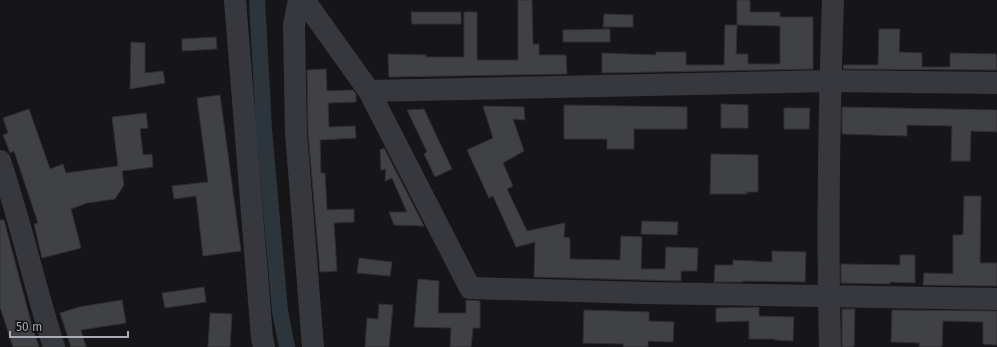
<svg xmlns="http://www.w3.org/2000/svg" width="997" height="347" viewBox="0 0 997 347" font-family="'Fira Sans',sans-serif">
	<style>
		.lines { fill: none; stroke-linecap: round; stroke-linejoin: round }
		.canal { stroke: #2c353c; stroke-width: 16 }
		.building { fill: #404145; stroke: #303034; fill-rule: evenodd }
		.minor { stroke: #37383d; stroke-width: 22 }
	</style>
	<rect width="100%" height="100%" fill="#161618"/>
	<g class="lines">
		<path class="canal" d="M257,0L264,129L280,311L287,347"/>
	</g>
	<g class="building">
		<path d="M518,0H532L533,44H539V55H566L567,74L389,77L388,54L426,55V57H464V12H477V60H518Z"/>
		<path d="M737,0H750V12H780V17H813V69L602,73V53L656,55V52H686V65H724L725,25H737ZM737,25L780,26V64H748V54H736Z"/>
		<path d="M411,12H461V24H412Z"/>
		<path d="M604,14L633,15V27H603Z"/>
		<path d="M610,29V42H563V30Z"/>
		<path d="M879,29H900L899,52L922,53V67H950V53L996,54L997,70L843,69L844,65H878Z"/>
		<path d="M216,37L217,49L182,51V39Z"/>
		<path d="M131,42L145,43V73L163,71L165,83L130,89Z"/>
		<path d="M326,69L327,91L353,90L356,94V102L328,103L329,127L355,126L356,138L320,140L321,173H325L327,210L354,209V222L334,223L337,271L320,272L308,132L307,70Z"/>
		<path d="M220,95L241,251L203,256L196,196L174,199L172,186L208,182L197,98Z"/>
		<path d="M721,104L748,105V128H721Z"/>
		<path d="M564,105L687,107V129H634V149H607V139H564Z"/>
		<path d="M483,106L524,107L525,120L513,119L524,151L503,163L513,186L507,189L527,231L565,223L564,237L570,238V259L620,260L621,236L642,237L641,269H665L666,247L698,248L697,271H681V281L534,277L535,242L516,247L493,196L489,198L467,150L493,138Z"/>
		<path d="M842,107L997,110V132L971,131L970,161H951L952,126L907,125V136L842,134Z"/>
		<path d="M784,108H810L809,129H784Z"/>
		<path d="M29,109L50,169L63,164L66,173L118,166L112,117L146,113L148,128L140,129L143,155L152,154L153,167L122,171L124,185L115,199L87,203L71,209L81,248L42,258L34,224L38,223L14,151L10,153L3,135L8,133L3,118Z"/>
		<path d="M424,109L452,169L435,177L424,154L427,152L407,110Z"/>
		<path d="M384,148L424,226L394,225L389,212H407L392,178L385,181L386,169L381,170L380,150Z"/>
		<path d="M711,154L758,155V192H747V194H710Z"/>
		<path d="M964,196H981L980,263H997V286L923,285L924,273L953,274V235H963Z"/>
		<path d="M0,220H4L31,322L39,347H13L0,307Z"/>
		<path d="M642,221L678,222L677,235L641,234Z"/>
		<path d="M772,251L806,252L805,282L743,281V282H714L715,265H733V260L772,262Z"/>
		<path d="M900,255H915V283L890,282V284L841,283V264L900,265Z"/>
		<path d="M359,258L392,262L390,276L357,273Z"/>
		<path d="M418,279L439,281L438,313H466V300L480,301V328H473L471,347H450L451,328L414,327Z"/>
		<path d="M204,287L206,302L165,308L162,293Z"/>
		<path d="M122,300L126,323L81,330L86,347H71L60,313L79,307Z"/>
		<path d="M379,304L393,305L389,347H365L367,318L378,319Z"/>
		<path d="M759,307V316L794,317L793,341L775,340V339H749V321L716,322V308Z"/>
		<path d="M842,309H855L854,347H842Z"/>
		<path d="M584,310L649,312V321L674,322L673,342L648,341V347H623L624,344L583,343Z"/>
		<path d="M892,310L997,311V345L983,344V322L943,321L942,347H919L920,343L891,342Z"/>
		<path d="M210,313L232,314L230,347H208Z"/>
	</g>
	<g class="lines">
		<g class="minor">
			<path d="M235,0L262,338L264,347"/>
			<path d="M299,0L294,25L296,133L313,347"/>
			<path d="M304,0L369,91L470,288L643,293L997,299"/>
			<path d="M369,91L830,81L997,83"/>
			<path d="M0,161C21,222 34,285 54,347"/>
			<path d="M830,347C827,231 829,116 833,0"/>
		</g>
	</g>
	<path d="M10 331v6h118v-6" fill="none" stroke="#a8adb8" stroke-width="2"/>
	<text x="16" y="331" font-size="12" fill="#a8adb8" stroke="#111113" stroke-width="3" paint-order="stroke">50 m</text>
</svg>
